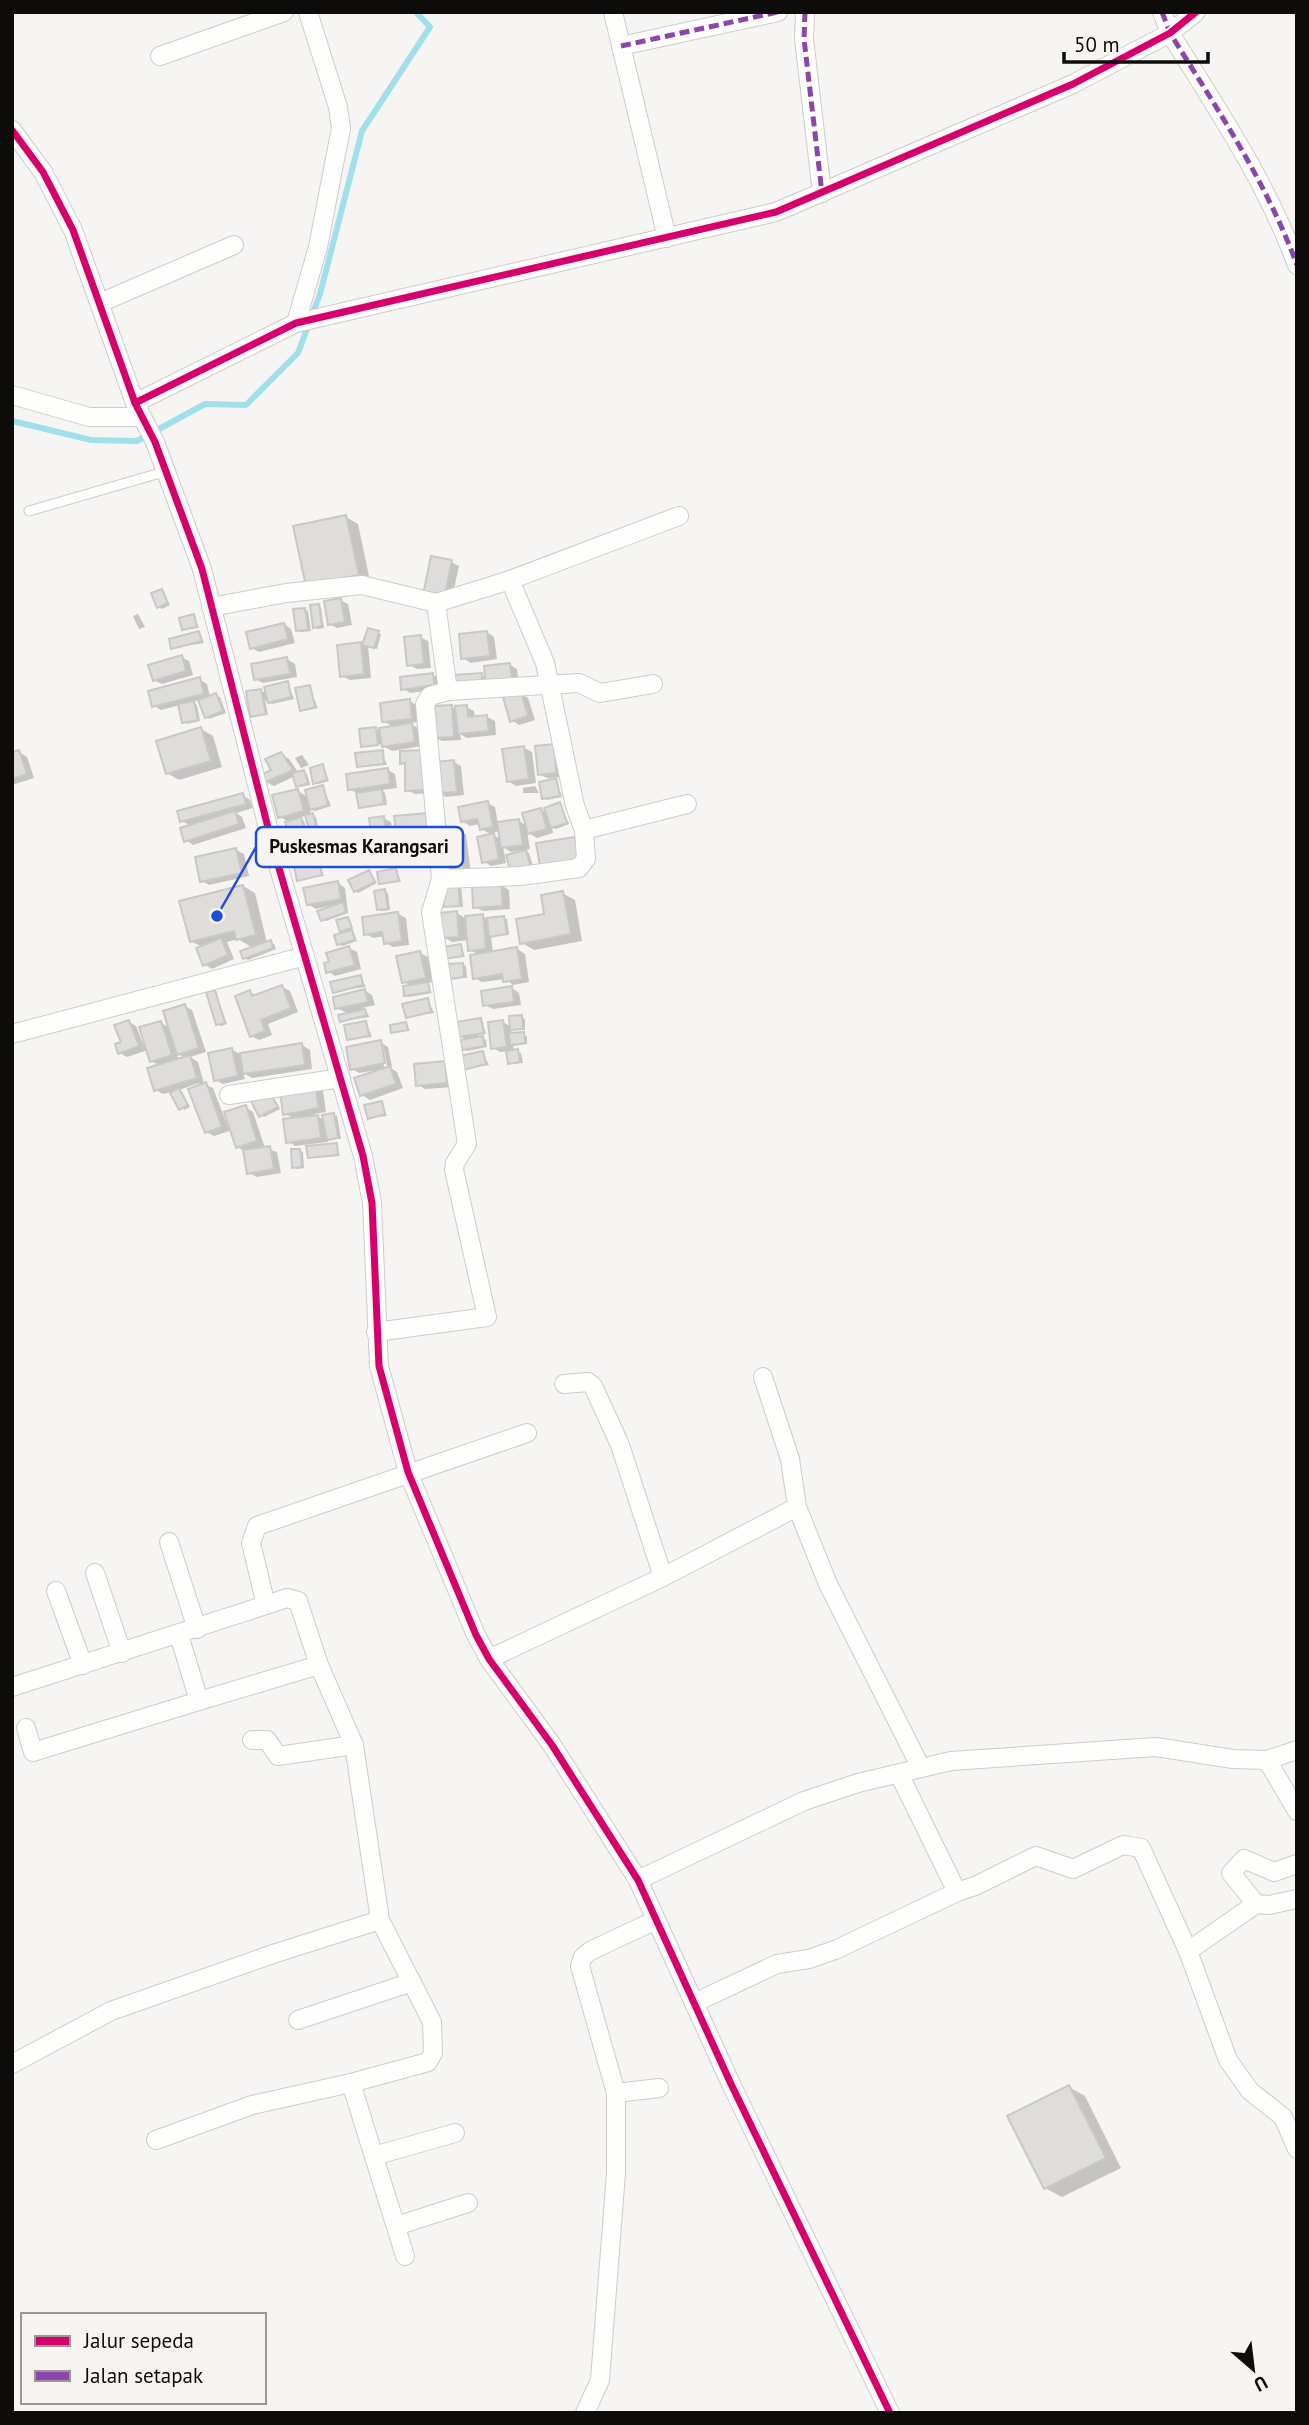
<svg xmlns="http://www.w3.org/2000/svg" width="1309" height="2425" viewBox="0 0 1309 2425" font-family="'PT Sans',sans-serif">
	<style>
		.shadow { fill: #0003; fill-rule: evenodd }
		.lines { fill: none; stroke-linecap: round; stroke-linejoin: round }
		.stream { stroke: #a0e0eb; stroke-width: 6 }
		.building { fill: #dfdddc; stroke: #c9c8c6; stroke-width: 2 }
		.service-casing { stroke: #cecccb; stroke-width: 11 }
		.minor-casing { stroke: #cecccb; stroke-width: 20 }
		.service { stroke: #fefefd; stroke-width: 9 }
		.minor { stroke: #fefefd; stroke-width: 18 }
		.quiet { stroke: #8e44ad; stroke-width: 5; stroke-dasharray: 10 5; stroke-linecap: butt }
		.cycleway-casing { stroke: #f8f4f2; stroke-width: 11 }
		.cycleway { stroke: #d6006c; stroke-width: 7 }
		.leader { fill: none; stroke: #1d4ed8; stroke-width: 2.5 }
		.callout-dot { fill: #1d4ed8; stroke: #f8f4f2; stroke-width: 2.5 }
		.callout { fill: #f8f4f2; stroke: #1d4ed8; stroke-width: 2.5 }
		.callout-label { font-size: 19px; text-anchor: middle; font-weight: bold; fill: #0d0c0b }
	</style>
	<rect width="100%" height="100%" fill="#f7f5f3"/>
	<g class="shadow">
		<path d="M346,517L358,524L370,581L319,592Z"/>
		<path d="M451,562L459,566L451,603L432,599Z"/>
		<path d="M162,590L170,605L162,609L158,607Z"/>
		<path d="M340,600L348,604L352,625L337,628L329,624Z"/>
		<path d="M318,606L321,608L324,628L318,629L315,627Z"/>
		<path d="M305,609L308,611L311,631L301,632L298,630Z"/>
		<path d="M138,614L145,627L139,629L133,616Z"/>
		<path d="M194,616L199,628L183,629Z"/>
		<path d="M284,624L291,629L295,643L259,652L252,648Z"/>
		<path d="M369,630L381,634L377,649L368,646L371,678L350,680L342,676L360,644L364,646Z"/>
		<path d="M487,632L494,637L497,659L471,663L463,658Z"/>
		<path d="M199,633L204,643L173,648Z"/>
		<path d="M420,637L428,641L431,668L417,669L409,665Z"/>
		<path d="M181,657L189,661L193,675L162,684L154,680Z"/>
		<path d="M287,659L295,664L297,677L263,683L255,679Z"/>
		<path d="M510,665L517,669L519,686L455,676L481,675L487,678Z"/>
		<path d="M433,675L440,679L441,689L410,693L403,688Z"/>
		<path d="M199,679L207,684L210,697H220L226,713L209,719L200,700L192,702L197,705L200,721L187,724L180,705L161,710L154,706Z"/>
		<path d="M288,683L294,699L272,704L265,700L268,715L252,716L261,691L268,694Z"/>
		<path d="M309,687L318,708L305,711L302,709Z"/>
		<path d="M521,694L528,698L535,720L519,725L512,720Z"/>
		<path d="M410,701L418,706L419,722L410,723L419,729L422,746L392,751L380,744L363,746L376,729L382,733L394,727L383,721Z"/>
		<path d="M452,707L457,710L466,707L474,711L475,718L487,717L495,721L496,735L467,738L460,734L461,740L442,741L434,737Z"/>
		<path d="M201,729L213,736L222,767L179,780L167,773Z"/>
		<path d="M553,746L563,777L547,778L539,774Z"/>
		<path d="M524,748L532,752L536,783L516,786L508,781Z"/>
		<path d="M19,752L27,757L34,778L12,785V754Z"/>
		<path d="M382,752L387,765L358,766Z"/>
		<path d="M281,754L289,759L300,775L307,774L310,785L300,787L295,776L274,786L266,782Z"/>
		<path d="M302,755L309,765L301,768L295,758Z"/>
		<path d="M430,756L432,793L415,794L407,790L406,765L402,763Z"/>
		<path d="M454,762L461,766L464,795L446,797L439,792Z"/>
		<path d="M323,766L329,781L318,784L315,782Z"/>
		<path d="M388,770L395,774L397,788L381,790L385,793L387,805L360,807L358,794L350,789Z"/>
		<path d="M556,780L562,797L547,800L544,798Z"/>
		<path d="M535,786L539,793H523V788Z"/>
		<path d="M323,787L331,806L315,811L309,807L311,816L316,817L319,832H311L307,815L299,818L304,821L308,835L292,837L287,821L279,816L298,791L308,797Z"/>
		<path d="M243,795L250,800L253,808L236,813L242,817L246,828L193,845L186,840L191,826L182,821Z"/>
		<path d="M487,803L495,807L498,824L519,821L527,826L540,809L548,814L560,804L569,824L556,829L552,827L553,833L537,838L527,832L530,849L511,852L503,847L506,863L491,866L483,861L493,835L481,829L480,824L470,826L462,821ZM500,831L502,840L490,833Z"/>
		<path d="M427,815L436,833L405,836L398,832Z"/>
		<path d="M383,818L391,822L395,852L382,853L375,849Z"/>
		<path d="M458,830L466,835L471,874L457,876Z"/>
		<path d="M236,850L244,854L249,876L209,885L202,881Z"/>
		<path d="M525,851L529,853L534,869L516,874Z"/>
		<path d="M319,862L324,876L299,879Z"/>
		<path d="M396,870L401,882L381,883Z"/>
		<path d="M369,872L377,883L358,893L355,891Z"/>
		<path d="M338,883L345,888L348,913L326,921L323,919L329,906L316,909L308,904Z"/>
		<path d="M444,884L461,885L463,907L446,906Z"/>
		<path d="M501,885L509,890L510,909L483,911L475,907Z"/>
		<path d="M243,886L255,893L267,943L274,944L276,949L248,960L245,958L253,948L238,939L227,942L234,959L212,969L204,964L202,947L191,941Z"/>
		<path d="M385,891L388,893L390,910L381,911L378,909Z"/>
		<path d="M562,893L575,900L582,941L534,950L522,943Z"/>
		<path d="M457,913L467,919L482,916L488,920L507,919L509,935L491,936L493,953L517,949L525,954L529,982L513,985L505,979L482,982L475,978L479,955L470,950L469,940L452,942L444,937Z"/>
		<path d="M398,914L406,918L409,945L393,947L386,943L385,936L373,938L366,934Z"/>
		<path d="M348,918L357,941L342,946L338,944L342,934L338,921Z"/>
		<path d="M461,946L465,957L446,958Z"/>
		<path d="M349,948L357,952L361,969L335,976L328,971Z"/>
		<path d="M420,953L428,957L433,982L427,983L432,993L409,997L406,995L411,986L404,982Z"/>
		<path d="M462,964L466,966L467,978H452Z"/>
		<path d="M360,976L366,987L334,991Z"/>
		<path d="M282,987L290,991L298,1012L268,1024L272,1035L259,1040L251,1036L250,992L257,996Z"/>
		<path d="M512,988L519,993L521,1005L493,1009L485,1005Z"/>
		<path d="M215,991L227,1024L221,1026L217,1024Z"/>
		<path d="M365,991L372,995L375,1005L362,1008L370,1017L341,1021L349,1014L337,1008Z"/>
		<path d="M428,1000L434,1013L407,1017Z"/>
		<path d="M184,1006L192,1010L206,1052L190,1057L198,1062L204,1084L213,1088L228,1127L245,1107L253,1112L265,1148L277,1152L281,1173L257,1177L249,1173L245,1151L237,1147L232,1130L214,1136L206,1132L199,1083L179,1090L190,1107L184,1110L171,1092L163,1094L156,1090L161,1066L151,1061L148,1050L127,1057L120,1053L129,1022L136,1026L143,1044L161,1023L170,1028ZM176,1053L186,1058L179,1061Z"/>
		<path d="M521,1017L525,1019V1030L511,1028L512,1035L527,1036V1044L513,1046L514,1052L521,1053L523,1063L512,1064L508,1051L500,1052L493,1048L503,1022L511,1027Z"/>
		<path d="M481,1019L486,1034L478,1035L486,1040L487,1047L467,1051L463,1049L468,1041L460,1036Z"/>
		<path d="M366,1022L372,1037L349,1039Z"/>
		<path d="M406,1023L410,1031L393,1032Z"/>
		<path d="M380,1042L388,1047L392,1067H389L397,1072L403,1088L370,1100L362,1095L377,1070L359,1073L352,1069ZM380,1045H383L388,1071L385,1072Z"/>
		<path d="M302,1045L310,1050L312,1069L252,1078L243,1073L245,1079L223,1084L215,1080L232,1050L240,1054Z"/>
		<path d="M482,1052L489,1065L464,1069Z"/>
		<path d="M445,1063L452,1068L454,1087L425,1089L417,1084Z"/>
		<path d="M315,1087L323,1091L326,1112L314,1114L325,1121L334,1115L337,1116L341,1139L328,1138V1142L295,1146L288,1141L295,1119L285,1114Z"/>
		<path d="M272,1095L280,1109L264,1117L261,1115Z"/>
		<path d="M381,1103L387,1116L369,1118Z"/>
		<path d="M336,1145L340,1156L309,1157Z"/>
		<path d="M300,1151L303,1152L304,1168L297,1169L294,1167Z"/>
		<path d="M1069,2087L1085,2096L1121,2168L1062,2197L1045,2188Z"/>
	</g>
	<g class="lines">
		<path class="stream" d="M12,421L91,440L137,441L205,404L246,405L298,353L320,294L362,131L430,27L416,12"/>
	</g>
	<g class="building">
		<path d="M346,515L359,575L306,586L293,526Z"/>
		<path d="M431,556L452,560L444,600L423,595Z"/>
		<path d="M162,589L168,603L157,608L151,593Z"/>
		<path d="M341,598L345,622L328,625L324,601Z"/>
		<path d="M319,604L322,626L313,628L310,605Z"/>
		<path d="M305,608L308,630L296,631L293,609Z"/>
		<path d="M194,614L197,627L182,630L179,618Z"/>
		<path d="M284,623L288,639L250,649L246,632Z"/>
		<path d="M368,628L379,631L374,648L362,645Z"/>
		<path d="M199,631L202,641L171,649L169,639Z"/>
		<path d="M487,631L490,656L461,659L459,634Z"/>
		<path d="M421,635L424,664L407,666L404,637Z"/>
		<path d="M361,642L364,674L340,677L337,645Z"/>
		<path d="M182,655L186,671L153,681L148,665Z"/>
		<path d="M287,657L290,674L254,680L251,664Z"/>
		<path d="M510,663L512,682L486,686L484,666Z"/>
		<path d="M433,673L434,685L401,690L400,677Z"/>
		<path d="M482,673V681L454,683L453,675Z"/>
		<path d="M200,677L204,694L152,707L148,691Z"/>
		<path d="M288,681L291,697L268,703L264,687Z"/>
		<path d="M310,685L315,707L300,711L295,688Z"/>
		<path d="M261,689L266,714L250,717L246,691Z"/>
		<path d="M521,692L528,716L510,722L503,697Z"/>
		<path d="M216,693L223,711L205,718L198,700Z"/>
		<path d="M410,699L412,719L382,722L380,703Z"/>
		<path d="M194,701L198,720L182,723L178,704Z"/>
		<path d="M452,705L454,737L433,738L431,706Z"/>
		<path d="M467,705L468,717L487,715L489,731L458,734L455,706Z"/>
		<path d="M412,723L415,742L382,747L379,728Z"/>
		<path d="M201,727L211,761L166,774L156,741Z"/>
		<path d="M376,727L378,745L361,747L359,729Z"/>
		<path d="M554,744L556,773L538,775L535,746Z"/>
		<path d="M524,746L529,779L507,782L502,749Z"/>
		<path d="M19,750L27,774L12,779V752Z"/>
		<path d="M383,750L384,764L357,767L355,753Z"/>
		<path d="M423,750L425,790L405,791V763L400,764V751Z"/>
		<path d="M281,752L293,770L264,783L261,775L271,770L265,759Z"/>
		<path d="M454,760L457,792L437,793L435,762Z"/>
		<path d="M323,764L327,780L313,784L310,768Z"/>
		<path d="M388,768L390,784L348,790L346,774Z"/>
		<path d="M304,770L308,783L296,787L292,773Z"/>
		<path d="M556,778L560,796L542,799L539,782Z"/>
		<path d="M323,785L328,805L310,810L305,790Z"/>
		<path d="M298,789L304,811L278,818L272,795Z"/>
		<path d="M382,789L384,804L359,808L356,793Z"/>
		<path d="M243,793L246,804L180,822L177,811Z"/>
		<path d="M488,801L493,827L480,830L477,819L461,822L458,807Z"/>
		<path d="M560,802L567,823L551,828L544,808Z"/>
		<path d="M541,808L547,829L528,834L522,813Z"/>
		<path d="M235,811L239,824L184,842L180,828Z"/>
		<path d="M313,813L317,831L310,833L305,815Z"/>
		<path d="M427,813L429,829L396,833L394,816Z"/>
		<path d="M384,816L388,848L373,850L369,818Z"/>
		<path d="M301,817L306,833L290,838L285,822Z"/>
		<path d="M519,819L523,845L501,848L497,822Z"/>
		<path d="M458,828L464,870L448,873L442,831Z"/>
		<path d="M494,833L499,859L482,863L477,837Z"/>
		<path d="M575,837L578,860L540,866L536,843Z"/>
		<path d="M236,848L242,873L200,882L195,857Z"/>
		<path d="M526,850L531,868L511,873L506,855Z"/>
		<path d="M319,860L322,875L297,881L294,866Z"/>
		<path d="M396,868L399,881L379,884L377,872Z"/>
		<path d="M369,870L375,882L354,892L348,880Z"/>
		<path d="M338,881L341,899L307,905L303,888Z"/>
		<path d="M458,881L460,906L444,907L442,882Z"/>
		<path d="M501,884L503,906L473,908L472,885Z"/>
		<path d="M243,885L256,935L236,940L234,931L190,942L179,901Z"/>
		<path d="M385,889L388,909L377,910L374,891Z"/>
		<path d="M563,891L571,934L520,944L516,919L544,914L541,895Z"/>
		<path d="M343,902L346,912L321,921L317,911Z"/>
		<path d="M457,911L459,937L443,938L440,913Z"/>
		<path d="M398,912L402,941L384,944L382,932L364,935L362,917Z"/>
		<path d="M483,914L486,949L468,951L465,916Z"/>
		<path d="M504,916L507,934L489,937L487,918Z"/>
		<path d="M348,917L352,928L340,932L336,920Z"/>
		<path d="M352,930L355,940L337,945L334,935Z"/>
		<path d="M221,938L228,955L203,966L196,948Z"/>
		<path d="M271,940L273,948L243,959L240,951Z"/>
		<path d="M461,944L463,956L444,959L443,947Z"/>
		<path d="M349,946L355,965L326,973L324,963L329,962L326,953Z"/>
		<path d="M517,947L522,979L503,982L502,974L473,979L470,955Z"/>
		<path d="M420,951L426,978L402,983L396,956Z"/>
		<path d="M463,963L464,977L450,979L448,964Z"/>
		<path d="M361,975L363,985L333,993L330,982Z"/>
		<path d="M428,982L430,992L404,996L403,986Z"/>
		<path d="M282,985L291,1008L261,1020L265,1031L250,1037L235,996L250,990L252,996Z"/>
		<path d="M512,986L514,1002L483,1006L481,991Z"/>
		<path d="M365,989L368,1002L335,1009L333,997Z"/>
		<path d="M215,990L225,1023L216,1025L206,992Z"/>
		<path d="M428,998L431,1012L406,1018L402,1004Z"/>
		<path d="M185,1004L199,1048L177,1055L163,1011Z"/>
		<path d="M365,1009L367,1015L340,1022L338,1015Z"/>
		<path d="M522,1015L523,1029L510,1030L509,1016Z"/>
		<path d="M481,1018L484,1033L458,1037L456,1022Z"/>
		<path d="M129,1020L139,1046L118,1054L115,1044L121,1042L114,1025Z"/>
		<path d="M503,1020L507,1047L491,1049L488,1022Z"/>
		<path d="M161,1021L172,1055L150,1062L139,1027Z"/>
		<path d="M366,1021L369,1036L347,1040L344,1025Z"/>
		<path d="M406,1022L408,1030L391,1033L390,1025Z"/>
		<path d="M524,1032L525,1043L510,1045L509,1033Z"/>
		<path d="M483,1036L484,1046L462,1050L460,1040Z"/>
		<path d="M381,1040L385,1063L350,1070L346,1047Z"/>
		<path d="M302,1043L305,1065L243,1074L240,1053Z"/>
		<path d="M232,1048L238,1076L214,1081L208,1053Z"/>
		<path d="M518,1049L520,1062L508,1064L506,1051Z"/>
		<path d="M483,1051L486,1064L463,1070L459,1056Z"/>
		<path d="M190,1055L197,1078L154,1091L147,1068Z"/>
		<path d="M445,1061L447,1083L416,1086L414,1064Z"/>
		<path d="M390,1066L396,1084L360,1096L354,1078Z"/>
		<path d="M206,1082L222,1127L205,1133L188,1089Z"/>
		<path d="M315,1085L319,1108L283,1115L280,1091Z"/>
		<path d="M179,1088L188,1105L179,1110L170,1093Z"/>
		<path d="M269,1091L278,1107L259,1117L251,1101Z"/>
		<path d="M382,1101L385,1114L368,1119L364,1105Z"/>
		<path d="M246,1105L257,1141L236,1148L224,1112Z"/>
		<path d="M334,1113L338,1138L327,1140L322,1115Z"/>
		<path d="M318,1115L321,1138L286,1143L283,1119Z"/>
		<path d="M337,1143L338,1155L308,1158L306,1146Z"/>
		<path d="M270,1146L274,1169L247,1174L243,1150Z"/>
		<path d="M291,1149H300L302,1167L292,1168Z"/>
		<path d="M1069,2085L1106,2158L1044,2189L1007,2116Z"/>
	</g>
	<g class="lines">
		<g class="service-casing">
			<path id="service" d="M29,511L167,471"/>
		</g>
		<g class="minor-casing">
			<g id="minor">
				<path d="M613,12L667,238"/>
				<path d="M805,12L804,39L822,193"/>
				<path d="M1162,12L1170,33C1217,109 1266,181 1297,265"/>
				<path d="M621,46L778,12"/>
				<path d="M160,56L284,12"/>
				<path d="M12,130L43,172L73,230L135,403L155,442L202,569L274,851L363,1156L372,1203L379,1366L408,1472L476,1635L489,1659L552,1745L638,1880L731,2084L890,2413"/>
				<path d="M102,302L234,245"/>
				<path d="M296,323L318,247L341,128L338,107L308,12"/>
				<path d="M12,395L89,417H142"/>
				<path d="M135,403L296,323L776,212L1073,84L1170,33L1196,12"/>
				<path d="M211,607L286,593L362,585L436,603L510,580L679,516"/>
				<path d="M448,691L579,683L600,693L653,684"/>
				<path d="M584,830L687,804"/>
				<path d="M441,879L521,876L579,868L586,859L584,830L575,806L545,663L510,580"/>
				<path d="M12,1034L305,956"/>
				<path d="M229,1095L341,1078"/>
				<path d="M376,1332L487,1317L454,1170L455,1163L467,1144L431,912L441,879L425,704L430,696L448,691L436,603"/>
				<path d="M763,1377L790,1459L797,1507L828,1584L921,1768"/>
				<path d="M564,1384L588,1382L593,1386L620,1445L663,1577"/>
				<path d="M169,1542L197,1629"/>
				<path d="M95,1573L122,1653"/>
				<path d="M56,1591L83,1665"/>
				<path d="M489,1659L663,1577L797,1507"/>
				<path d="M12,1687L266,1605L251,1543L257,1526L527,1433"/>
				<path d="M199,1701L319,1665L298,1601L287,1598L266,1605"/>
				<path d="M26,1728L33,1752L199,1701L179,1635"/>
				<path d="M252,1740H267L278,1756L354,1745"/>
				<path d="M1267,1760L1297,1811"/>
				<path d="M899,1774L957,1892L975,1886L1036,1856L1073,1869L1123,1845L1141,1848L1188,1951L1228,2060L1250,2091L1283,2117L1297,2149"/>
				<path d="M638,1880L804,1801L858,1783L951,1761L1156,1747L1233,1759L1267,1760L1297,1750"/>
				<path d="M1256,1904L1269,1905L1297,1899"/>
				<path d="M1188,1951L1256,1904L1231,1873L1244,1859L1274,1872L1297,1864"/>
				<path d="M694,2003L777,1964L809,1959L835,1950L957,1892"/>
				<path d="M298,2020L412,1982"/>
				<path d="M12,2064L111,2011L273,1954L380,1920"/>
				<path d="M351,2083L405,2256"/>
				<path d="M616,2093L659,2088"/>
				<path d="M156,2140L252,2105L351,2083L428,2062L433,2053L432,2022L380,1920L354,1745L319,1665"/>
				<path d="M374,2156L455,2133"/>
				<path d="M396,2226L468,2203"/>
				<path d="M585,2413L600,2380L616,2173V2093L580,1966L583,1957L590,1951L656,1920"/>
			</g>
		</g>
		<use href="#service" class="service"/>
		<use href="#minor" class="minor"/>
		<g class="quiet">
			<path d="M805,12L804,39L822,193"/>
			<path d="M1162,12L1170,33C1217,109 1266,181 1297,265"/>
			<path d="M621,46L778,12"/>
		</g>
		<g class="cycleway-casing">
			<g id="cycleway">
				<path d="M12,130L43,172L73,230L135,403L155,442L202,569L274,851L363,1156L372,1203L379,1366L408,1472L476,1635L489,1659L552,1745L638,1880L731,2084L890,2413"/>
				<path d="M135,403L296,323L776,212L1073,84L1170,33L1196,12"/>
			</g>
		</g>
		<use href="#cycleway" class="cycleway"/>
	</g>
	<path class="leader" d="M217 916L256 847"/>
	<circle class="callout-dot" cx="217" cy="916" r="7"/>
	<rect class="callout" x="256" y="827" width="207" height="40" rx="7"/>
	<g class="callout-label">
		<text x="359" y="853">Puskesmas Karangsari</text>
	</g>
	<rect width="1309" height="2425" fill="none" stroke="#0d0c0b" stroke-width="28"/>
	<rect x="21" y="2313" width="245" height="91" fill="#f8f4f2" stroke="#9a9796" stroke-width="2"/>
	<rect x="35" y="2336" width="35" height="10" fill="#d6006c" stroke="#9a9796" stroke-width="2"/>
	<text x="84" y="2348" font-size="21" fill="#0d0c0b">Jalur sepeda</text>
	<rect x="35" y="2371" width="35" height="10" fill="#8e44ad" stroke="#9a9796" stroke-width="2"/>
	<text x="84" y="2383" font-size="21" fill="#0d0c0b">Jalan setapak</text>
	<g transform="translate(1253 2369) rotate(152)" stroke="#f8f4f2" stroke-width="5" paint-order="stroke">
	<path d="M0-5L12 26L0 18L-12 26Z" fill="#0d0c0b"/>
	<text y="-10" font-size="19" font-weight="bold" text-anchor="middle" fill="#0d0c0b">U</text>
	</g>
	<path d="M1064 52v10h144v-10" fill="none" stroke="#0d0c0b" stroke-width="3.5"/>
	<text x="1074" y="52" font-size="21" fill="#0d0c0b" stroke="#f8f4f2" stroke-width="5" paint-order="stroke">50 m</text>
</svg>
